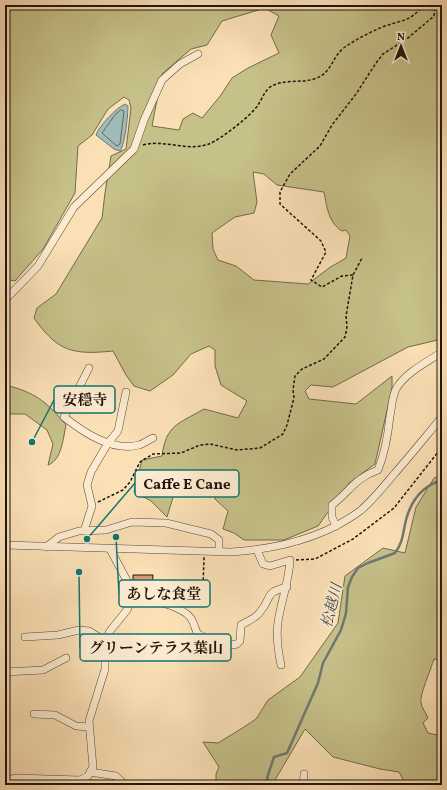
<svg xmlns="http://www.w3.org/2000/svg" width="447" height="790" viewBox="0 0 447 790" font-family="Vollkorn,'Noto Serif JP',serif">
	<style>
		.green { fill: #c6c089; stroke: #726a4c; fill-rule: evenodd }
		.water { fill: #a1bbb7; stroke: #6d7873 }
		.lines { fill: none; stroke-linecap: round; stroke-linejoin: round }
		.shore { stroke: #606862; stroke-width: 1 }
		.stream { stroke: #6d7873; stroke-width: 2.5 }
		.building { fill: #d99a71; stroke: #1f140e }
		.minor-casing { stroke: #564738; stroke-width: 8 }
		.path { stroke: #1f140e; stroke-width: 1.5; stroke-dasharray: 3 2; stroke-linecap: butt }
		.minor { stroke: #fcebd0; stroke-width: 7 }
		.labels { text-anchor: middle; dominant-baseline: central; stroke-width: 3; stroke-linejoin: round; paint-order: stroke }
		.water-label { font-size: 15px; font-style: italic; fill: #4c4e49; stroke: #fcebd0 }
		.leader { fill: none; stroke: #0f766e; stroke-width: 1.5 }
		.callout-dot { fill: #0f766e; stroke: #fcebd0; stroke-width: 1.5 }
		.callout { fill: #fcebd0; stroke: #0f766e; stroke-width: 1.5 }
		.callout-label { font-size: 15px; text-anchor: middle; font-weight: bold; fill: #1f140e }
	</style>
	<rect width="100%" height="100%" fill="#fbe0b6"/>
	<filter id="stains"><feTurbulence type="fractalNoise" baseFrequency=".005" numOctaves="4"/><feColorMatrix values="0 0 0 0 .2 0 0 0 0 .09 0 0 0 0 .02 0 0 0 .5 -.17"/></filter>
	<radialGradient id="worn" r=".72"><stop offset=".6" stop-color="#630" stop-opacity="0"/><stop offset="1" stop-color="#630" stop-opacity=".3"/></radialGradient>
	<g class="green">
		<path d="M5,5H442V339L408,347L333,387L311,385L305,391L309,399L356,404L392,376V388L375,464L349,483L318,526L284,540H244L234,533L223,529L228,511L215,499L212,485L180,475L167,517L151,501L134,492L142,460L162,456C166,425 178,424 204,409L238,418L247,401L221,385L215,366V350L209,346L191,354L173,375L150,391L134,386L126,375L113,351C73,355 58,352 34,318L37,308L56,294L102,218L105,193L111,156L126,149L131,108L129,100L124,97L108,109L92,135L78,146L75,193L43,249L15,281L5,279ZM265,8L279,16L271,35L279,53L248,68L232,78L221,95L202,118L193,113L183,119L179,130L152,126L162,74L191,49L207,45L222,21ZM253,172L264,174L277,185L324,192C327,207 328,222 342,231L346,230L350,236L346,258L329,268L308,284L254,280L236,266L218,260L213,249L212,233L235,217L254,213L257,202Z"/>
		<path d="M5,385C35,392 47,402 66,425C63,438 62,460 48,465L53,444L47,430L25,414H5Z"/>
		<path d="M442,475V661L434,659C431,669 419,696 421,703C422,708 426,713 428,718L423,723L428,733L442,736V785H406L399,772L380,769L333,757L305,729L275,780V785H216V774L219,767L203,742L218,743L244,727L256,719L268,700L300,677L338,623L345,576L383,548L405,553L416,507L434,478Z"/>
	</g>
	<path class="water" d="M125,104L128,106C128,115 125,145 120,151L114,149L96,135C99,126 116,108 125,104Z"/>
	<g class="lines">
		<path class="shore" d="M121,110L124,111L120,144L117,146L102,133L115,115Z"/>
		<path class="stream" d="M271,785L267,778L274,757L287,753L318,683L323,663L341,630L346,613L348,587L352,577L358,568L368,563L395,553C403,543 403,532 406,520C411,501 422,486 442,480"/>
	</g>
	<path class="building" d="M133,575H153L152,588L136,587L133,581Z"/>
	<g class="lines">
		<g class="minor-casing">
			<g id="minor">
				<path d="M5,300L38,266L74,207L134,149L144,120L162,80L180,64L198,54"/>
				<path d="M89,368L64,417C83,432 112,452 139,445C143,444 148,440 153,438"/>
				<path d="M336,526L332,517V505C350,491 355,478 378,470C385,453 388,435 390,416C392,407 392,397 396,389C405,373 427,362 442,352"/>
				<path d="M84,531L92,506L87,485L91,472L108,443L118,431L126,392"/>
				<path d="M5,545L231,552C277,549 322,539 360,511C373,500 384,486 395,473C411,455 426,436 442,417"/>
				<path d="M46,547L59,537L79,531L106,530L132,522L166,523L211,534L219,540V551"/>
				<path d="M257,550L263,564L270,566L290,560C289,582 281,601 278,622C276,637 278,651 281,665"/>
				<path d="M133,597C148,599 185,606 192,620C195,625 195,630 198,634L206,638L234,645L237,644L240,641L241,625C248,621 256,618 260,612C273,597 263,593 287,587"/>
				<path d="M25,637L58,635L79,630L89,631L105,641"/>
				<path d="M5,672L43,670L66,658"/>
				<path d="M34,714L55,715L76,726L89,727"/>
				<path d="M90,772L116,776L125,785"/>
				<path d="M5,782L15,778L80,780L88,776L93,767L89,721L105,669V641L110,631L127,610L133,597V592L110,549"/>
				<path d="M303,785L304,774"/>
			</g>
		</g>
		<g class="path">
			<path d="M143,145C165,139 187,152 209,144C220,140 252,115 258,105C262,99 264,92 270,87C285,78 302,84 317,78C333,71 332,56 345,47C357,39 372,31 385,26C405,19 409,22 424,5"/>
			<path d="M353,275L342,276L322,287L311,280L326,252L321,241L280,204V192L290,174L320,146L332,125L356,94L376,63L383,54L408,38L434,16L435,5"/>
			<path d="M98,502L123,490L130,482L140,462L153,454L181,453L200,445L210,444L237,450L260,448L283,434L287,425L294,398L293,390L295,376L302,369L324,359L345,337L347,327L346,316L353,275L362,258"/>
			<path d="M296,560L315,559L353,539L394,508L442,447"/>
			<path d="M182,603L199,596L203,588L204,557"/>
		</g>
		<use href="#minor" class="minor"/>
	</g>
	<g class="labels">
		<g class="water-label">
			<text transform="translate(333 606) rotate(-76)">松越川</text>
		</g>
	</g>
	<path class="leader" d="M32 442L54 400M87 539L135 483M116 537L119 594M79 572L80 648"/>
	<g class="callout-dot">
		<circle cx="32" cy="442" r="4"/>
		<circle cx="87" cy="539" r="4"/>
		<circle cx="116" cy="537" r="4"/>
		<circle cx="79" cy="572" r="4"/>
	</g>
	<g class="callout">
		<rect x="54" y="386" width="61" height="27" rx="4"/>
		<rect x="135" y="470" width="104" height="27" rx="4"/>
		<rect x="119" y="580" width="91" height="27" rx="4"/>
		<rect x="80" y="634" width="151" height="27" rx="4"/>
	</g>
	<g class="callout-label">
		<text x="85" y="405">安穏寺</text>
		<text x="187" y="489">Caffe E Cane</text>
		<text x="164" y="599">あしな食堂</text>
		<text x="156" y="653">グリーンテラス葉山</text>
	</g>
	<rect width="447" height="790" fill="none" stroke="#fbe0b6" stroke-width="20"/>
	<rect x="6" y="6" width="435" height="778" fill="none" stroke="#1f140e" stroke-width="2"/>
	<rect x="10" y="10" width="427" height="770" fill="none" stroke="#1f140e"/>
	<g transform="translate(401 46)" stroke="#fcebd0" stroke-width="3" paint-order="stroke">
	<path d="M0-3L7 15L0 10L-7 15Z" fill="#1f140e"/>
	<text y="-6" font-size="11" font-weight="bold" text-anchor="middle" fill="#1f140e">N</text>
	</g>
	<rect width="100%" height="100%" filter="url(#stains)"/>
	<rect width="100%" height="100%" fill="url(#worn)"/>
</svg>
